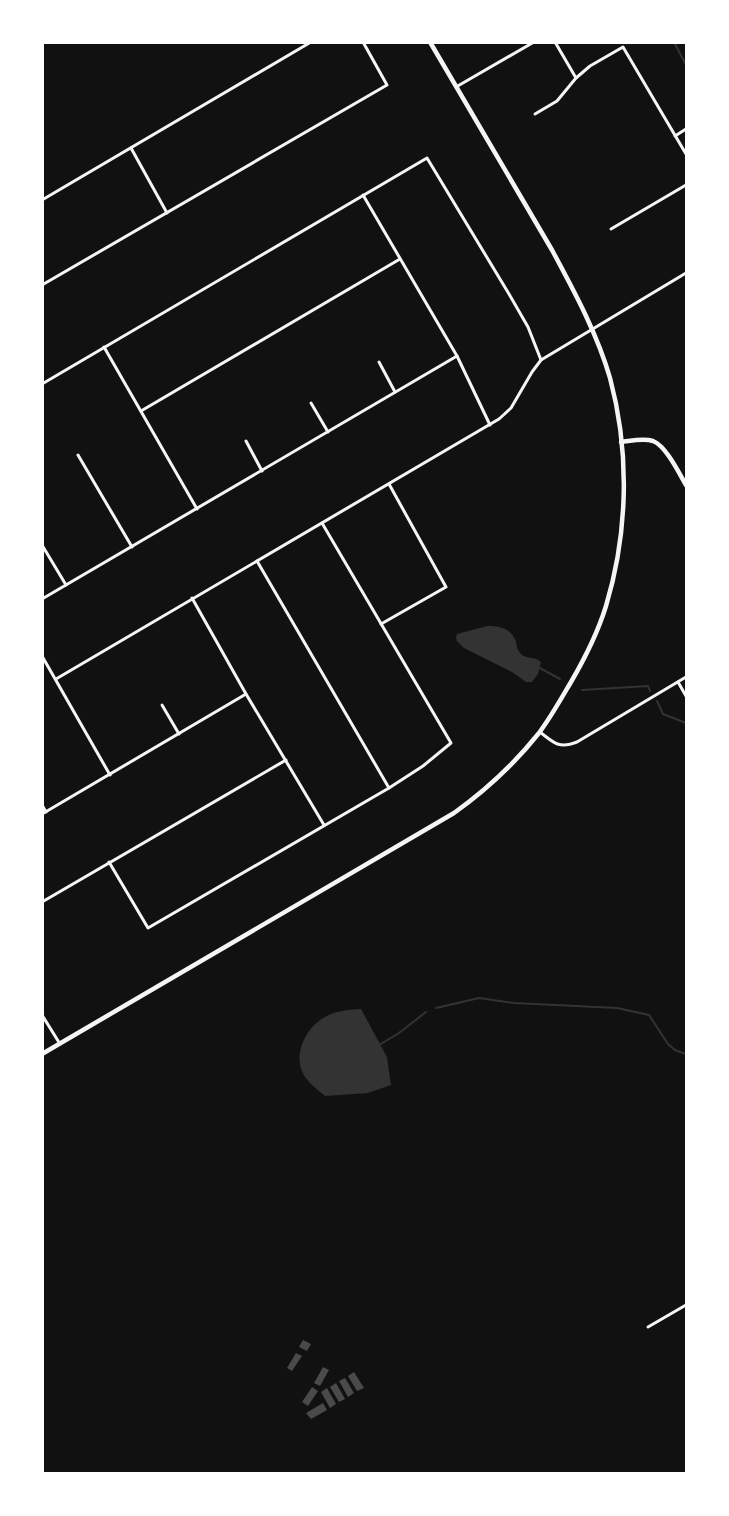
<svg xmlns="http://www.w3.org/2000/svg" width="729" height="1516" viewBox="0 0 729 1516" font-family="'Golos Text',sans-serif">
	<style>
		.water { fill: #333 }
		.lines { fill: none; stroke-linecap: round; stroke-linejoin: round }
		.stream { stroke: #333; stroke-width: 2 }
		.building { fill: #4a4a4a }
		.minor { stroke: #f5f5f5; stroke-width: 3 }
		.secondary { stroke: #f5f5f5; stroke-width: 4.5 }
	</style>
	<rect width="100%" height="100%" fill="#111"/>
	<g class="water">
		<path d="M487,626C500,626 511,628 516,642C517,646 517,650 520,653C526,660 535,656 541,662L538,674L532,682H526L512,672L464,648L457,641L456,637L457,634Z"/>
		<path d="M361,1009L387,1057L391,1085L368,1093L325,1096C318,1090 311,1085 305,1077C291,1056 306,1026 327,1016C338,1010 349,1010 361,1009Z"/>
	</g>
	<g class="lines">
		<g class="stream">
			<path d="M674,42L686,65"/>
			<path d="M538,667L560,679"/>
			<path d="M582,690L648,686L650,691"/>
			<path d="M657,701L663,714L686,723"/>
			<path d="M436,1008L479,998L514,1003L617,1008L649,1015L668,1044L675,1050L686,1054"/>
			<path d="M379,1045L399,1033L426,1012"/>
		</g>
	</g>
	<g class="building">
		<path d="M303,1340L311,1344L307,1351L299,1347Z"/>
		<path d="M296,1353L302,1356L292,1371L287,1368Z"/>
		<path d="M323,1367L329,1370L320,1386L314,1383Z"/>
		<path d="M354,1372L364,1388L357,1391L348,1376Z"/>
		<path d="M345,1378L354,1393L348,1397L339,1381Z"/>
		<path d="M336,1383L345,1399L339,1402L330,1387Z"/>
		<path d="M312,1387L318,1391L308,1406L302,1402Z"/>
		<path d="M327,1388L336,1404L330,1408L321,1392Z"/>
		<path d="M323,1403L327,1410L311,1419L306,1413Z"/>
	</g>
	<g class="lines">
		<g class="minor">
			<path d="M555,42L576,78"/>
			<path d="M456,87L534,42"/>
			<path d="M535,114L557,101L576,78L590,66L623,47L686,154"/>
			<path d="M675,136L686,129"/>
			<path d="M131,148L167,213"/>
			<path d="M363,195L457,356L490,425"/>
			<path d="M42,200L311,42"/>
			<path d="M611,229L686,185"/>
			<path d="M42,285L387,85L363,42"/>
			<path d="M104,347L197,509"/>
			<path d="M379,362L395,392"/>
			<path d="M42,384L427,158L509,294L528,327L541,360"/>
			<path d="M311,403L328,432"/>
			<path d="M141,411L400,259"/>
			<path d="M246,441L262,471"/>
			<path d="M78,455L132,547"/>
			<path d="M42,545L66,585"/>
			<path d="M257,561L389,788"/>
			<path d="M192,598L246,694L324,825"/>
			<path d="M42,599L457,356"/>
			<path d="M381,624L446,587L389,484"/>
			<path d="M42,656L110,775"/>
			<path d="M56,679L499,419L511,408L532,372L541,360L686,273"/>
			<path d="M678,682L686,696"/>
			<path d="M162,705L179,734"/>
			<path d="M540,732C554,743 559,749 577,742L686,677"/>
			<path d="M42,805L46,812"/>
			<path d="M42,814L246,694"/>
			<path d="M109,862L148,928L389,788L423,766L451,743L322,523"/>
			<path d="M42,902L286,760"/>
			<path d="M42,1015L60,1044"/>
			<path d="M648,1327L686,1305"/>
		</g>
		<g class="secondary">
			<path d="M621,442C631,441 643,438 653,441C666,446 679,473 686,485"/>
			<path d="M42,1054L454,813C485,791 515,763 539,733C551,717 561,699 571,682C585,658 598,632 606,606C628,533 630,452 610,378C597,333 574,291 552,250L430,42"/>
		</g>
	</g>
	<rect width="729" height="1516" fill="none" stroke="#ffffff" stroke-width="88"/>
</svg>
